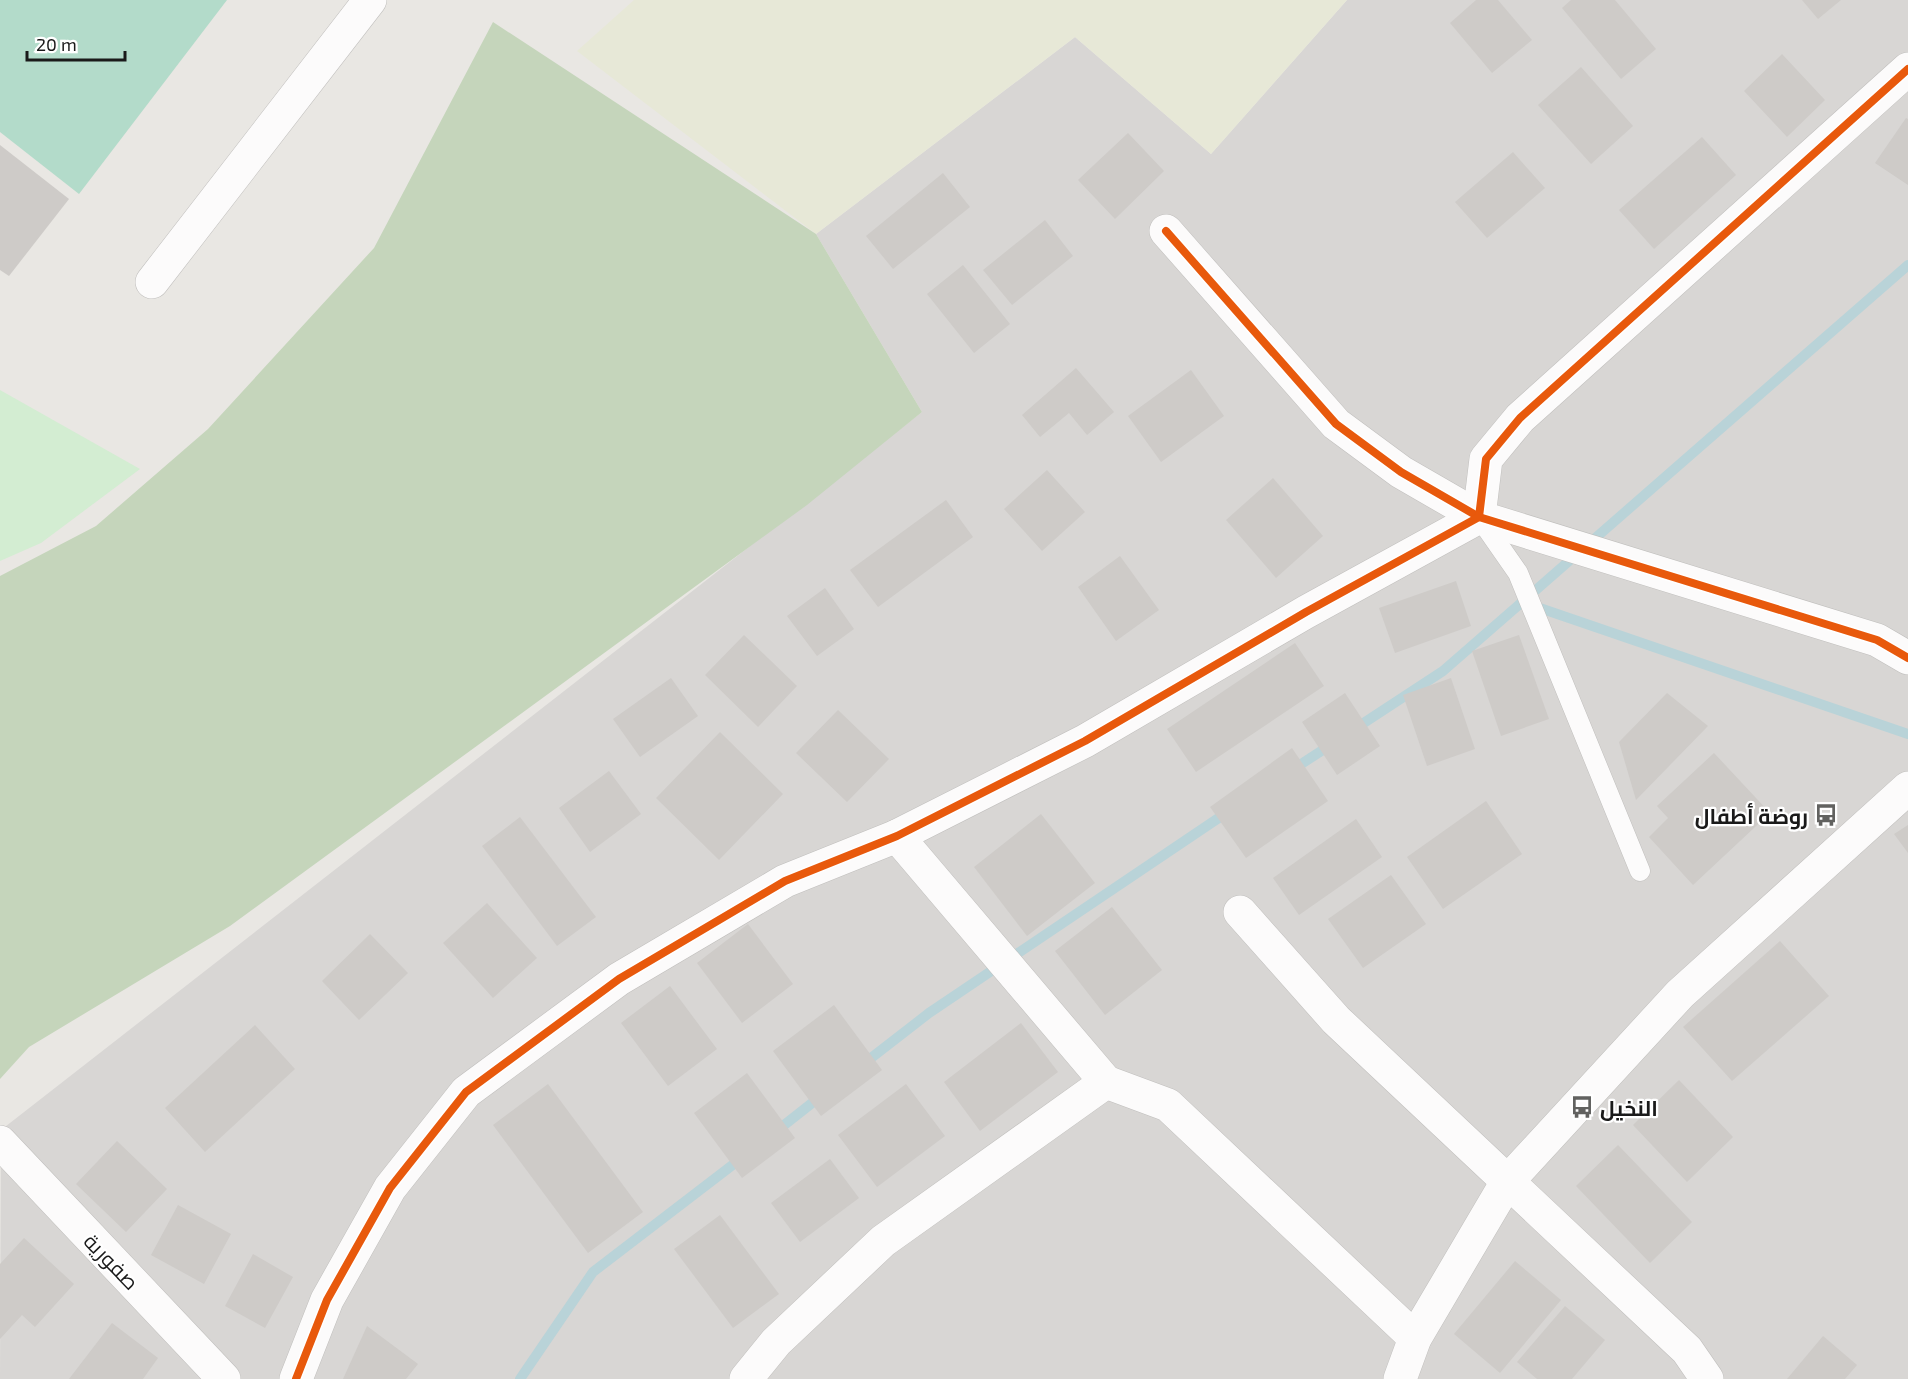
<svg xmlns="http://www.w3.org/2000/svg" width="1908" height="1379" viewBox="0 0 1908 1379" font-family="'Exo 2',Cairo,sans-serif">
	<style>
		.residential { fill: #d8d6d4 }
		.farmland { fill: #e7e8d7 }
		.forest { fill: #c5d5bb }
		.park { fill: #d3edd2 }
		.pitch { fill: #b3dbca }
		.lines { fill: none; stroke-linecap: round; stroke-linejoin: round }
		.stream { stroke: #b9d3d8; stroke-width: 10 }
		.building { fill: #cecbc8 }
		.service-casing { stroke: #c0bfbd; stroke-width: 21 }
		.minor-casing { stroke: #c0bfbd; stroke-width: 34 }
		.service { stroke: #fcfbfb; stroke-width: 20 }
		.minor { stroke: #fcfbfb; stroke-width: 33 }
		.cycleway-casing { stroke: #fff; stroke-width: 11 }
		.cycleway { stroke: #e8590c; stroke-width: 8 }
		.labels { text-anchor: middle; dominant-baseline: central; stroke-width: 4.5; stroke-linejoin: round; paint-order: stroke }
		.poi-label { font-size: 21px; font-weight: bold; fill: #1a1a1a; stroke: #fff; text-anchor: end }
		.street-label { font-size: 21px; fill: #1a1a1a; stroke: #fff }
	</style>
	<rect width="100%" height="100%" fill="#e9e7e3"/>
	<path class="residential" d="M1347,0H1908V1379H0L1,1130L922,412L816,234L1075,37L1211,154Z"/>
	<path class="farmland" d="M634,0H1347L1211,154L1075,37L816,234L577,51Z"/>
	<path class="forest" d="M493,22L816,234L922,412L807,505L230,926L29,1047L0,1079V576L96,526L208,429L374,248Z"/>
	<path class="park" d="M0,390L140,469L41,543L0,561Z"/>
	<path class="pitch" d="M0,0H227L79,194L0,132Z"/>
	<g class="lines">
		<g class="stream">
			<path d="M1531,605L1908,734"/>
			<path d="M1353,730L1443,671L1908,265"/>
			<path d="M1292,770L1332,744"/>
			<path d="M862,1065L929,1013L1229,811"/>
			<path d="M774,1133L821,1096"/>
			<path d="M520,1379L593,1272L743,1157"/>
		</g>
	</g>
	<g class="building">
		<path d="M1476,0H1498L1532,40L1492,73L1450,23Z"/>
		<path d="M1571,0H1615L1656,49L1621,79L1562,8Z"/>
		<path d="M1802,0H1841L1818,19Z"/>
		<path d="M1782,54L1825,100L1787,137L1744,91Z"/>
		<path d="M1581,67L1633,126L1591,164L1538,105Z"/>
		<path d="M1906,118L1908,119V185L1875,163Z"/>
		<path d="M1128,133L1164,171L1115,219L1078,180Z"/>
		<path d="M1702,137L1736,175L1654,249L1619,210Z"/>
		<path d="M0,145L69,199L9,276L0,270Z"/>
		<path d="M1513,152L1545,188L1487,238L1455,202Z"/>
		<path d="M943,173L970,207L893,269L866,236Z"/>
		<path d="M1045,220L1073,256L1012,305L983,270Z"/>
		<path d="M963,265L1010,324L974,353L927,294Z"/>
		<path d="M1076,368L1114,412L1087,435L1069,413L1040,437L1022,415Z"/>
		<path d="M1191,370L1224,416L1161,462L1128,416Z"/>
		<path d="M1047,470L1085,512L1042,551L1004,509Z"/>
		<path d="M1273,478L1323,536L1276,578L1226,520Z"/>
		<path d="M946,500L973,537L878,607L850,570Z"/>
		<path d="M1120,556L1159,610L1116,641L1078,587Z"/>
		<path d="M1456,581L1471,626L1395,653L1379,608Z"/>
		<path d="M825,588L854,629L817,656L787,616Z"/>
		<path d="M744,635L797,686L758,727L705,675Z"/>
		<path d="M1519,635L1549,719L1501,736L1472,651Z"/>
		<path d="M1295,643L1324,686L1196,772L1167,729Z"/>
		<path d="M671,678L698,716L640,757L613,719Z"/>
		<path d="M1451,678L1475,749L1427,766L1403,695Z"/>
		<path d="M1345,693L1380,746L1337,775L1302,722Z"/>
		<path d="M1667,693L1708,726L1636,800L1619,742Z"/>
		<path d="M838,710L889,759L847,802L796,753Z"/>
		<path d="M720,732L783,794L719,860L656,798Z"/>
		<path d="M1292,748L1328,801L1246,858L1210,807Z"/>
		<path d="M1714,753L1770,813L1693,885L1649,837L1668,818L1657,806Z"/>
		<path d="M609,771L641,814L590,852L559,808Z"/>
		<path d="M1486,801L1522,854L1443,909L1407,857Z"/>
		<path d="M1041,814L1095,883L1027,936L974,867Z"/>
		<path d="M520,817L596,917L557,946L482,846Z"/>
		<path d="M1356,819L1382,857L1299,915L1273,878Z"/>
		<path d="M1908,825V853L1894,834Z"/>
		<path d="M1391,875L1426,924L1363,968L1328,919Z"/>
		<path d="M487,903L537,958L493,998L443,943Z"/>
		<path d="M1112,907L1162,970L1105,1015L1055,951Z"/>
		<path d="M748,924L793,984L742,1023L697,963Z"/>
		<path d="M370,934L408,973L359,1020L322,981Z"/>
		<path d="M1780,941L1829,996L1732,1081L1683,1027Z"/>
		<path d="M670,986L717,1049L668,1086L621,1023Z"/>
		<path d="M834,1005L882,1070L821,1116L773,1051Z"/>
		<path d="M1021,1023L1058,1072L980,1131L944,1082Z"/>
		<path d="M255,1025L295,1069L205,1152L165,1108Z"/>
		<path d="M747,1073L795,1138L742,1178L694,1113Z"/>
		<path d="M1679,1080L1733,1137L1687,1182L1633,1125Z"/>
		<path d="M548,1084L643,1212L588,1253L493,1125Z"/>
		<path d="M906,1084L945,1136L877,1187L838,1135Z"/>
		<path d="M117,1141L167,1189L126,1232L76,1184Z"/>
		<path d="M1618,1145L1692,1222L1650,1263L1576,1186Z"/>
		<path d="M830,1159L859,1198L800,1242L771,1203Z"/>
		<path d="M178,1205L231,1234L204,1284L151,1255Z"/>
		<path d="M720,1215L779,1294L733,1328L674,1249Z"/>
		<path d="M24,1238L74,1284L35,1327L22,1315L0,1339V1264Z"/>
		<path d="M253,1254L293,1277L265,1328L225,1306Z"/>
		<path d="M1515,1261L1561,1300L1500,1373L1454,1334Z"/>
		<path d="M1565,1306L1605,1340L1572,1379H1537L1517,1362Z"/>
		<path d="M112,1323L158,1358L143,1379H69Z"/>
		<path d="M367,1326L418,1364L406,1379H343Z"/>
		<path d="M1823,1336L1857,1365L1845,1379H1787Z"/>
	</g>
	<g class="lines">
		<g class="service-casing">
			<path id="service" d="M1479,517L1518,573L1640,871"/>
		</g>
		<g class="minor-casing">
			<g id="minor">
				<path d="M1166,231L1336,424L1401,472L1479,517L1877,640L1908,658"/>
				<path d="M152,282L370,0"/>
				<path d="M897,836L1106,1082"/>
				<path d="M1240,912L1336,1020L1687,1350L1707,1379"/>
				<path d="M0,1142L224,1379"/>
				<path d="M296,1379L327,1300L390,1188L466,1092L619,979L785,881L897,836L1085,741L1306,612L1479,517L1486,459L1520,418L1908,69"/>
				<path d="M746,1379L776,1342L883,1241L1106,1082L1168,1105L1415,1338"/>
				<path d="M1400,1379L1415,1338L1507,1182L1680,994L1908,788"/>
			</g>
		</g>
		<use href="#service" class="service"/>
		<use href="#minor" class="minor"/>
		<g class="cycleway-casing">
			<g id="cycleway">
				<path d="M1166,231L1336,424L1401,472L1479,517L1877,640L1908,658"/>
				<path d="M296,1379L327,1300L390,1188L466,1092L619,979L785,881L897,836L1085,741L1306,612L1479,517L1486,459L1520,418L1908,69"/>
			</g>
		</g>
		<use href="#cycleway" class="cycleway"/>
	</g>
	<defs>
		<g id="bus-bare" transform="scale(1.8)"><path d="M-5-6H5V4H4V6H2V4H-2V6H-4V4H-5ZM-3.5-4V0h7V-4ZM-3.5 1.2v1.5H-2V1.2ZM2 1.2v1.5H3.5V1.2Z" fill="#626260" stroke="#fff" stroke-width="2.5" paint-order="stroke"/></g>
	</defs>
	<g fill-rule="evenodd">
		<use href="#bus-bare" x="1826" y="815"/>
		<use href="#bus-bare" x="1582" y="1107"/>
	</g>
	<g class="labels">
		<g class="poi-label">
			<text x="1808" y="815">روضة أطفال</text>
			<text x="1600" y="1107" text-anchor="start">النخيل</text>
		</g>
		<g class="street-label">
			<text transform="translate(112 1261) rotate(46)">صفورية</text>
		</g>
	</g>
	<path d="M27 51v9h98v-9" fill="none" stroke="#1a1a1a" stroke-width="3"/>
	<text x="36" y="51" font-size="18" fill="#1a1a1a" stroke="#ffffff" stroke-width="4.5" paint-order="stroke">20 m</text>
</svg>
